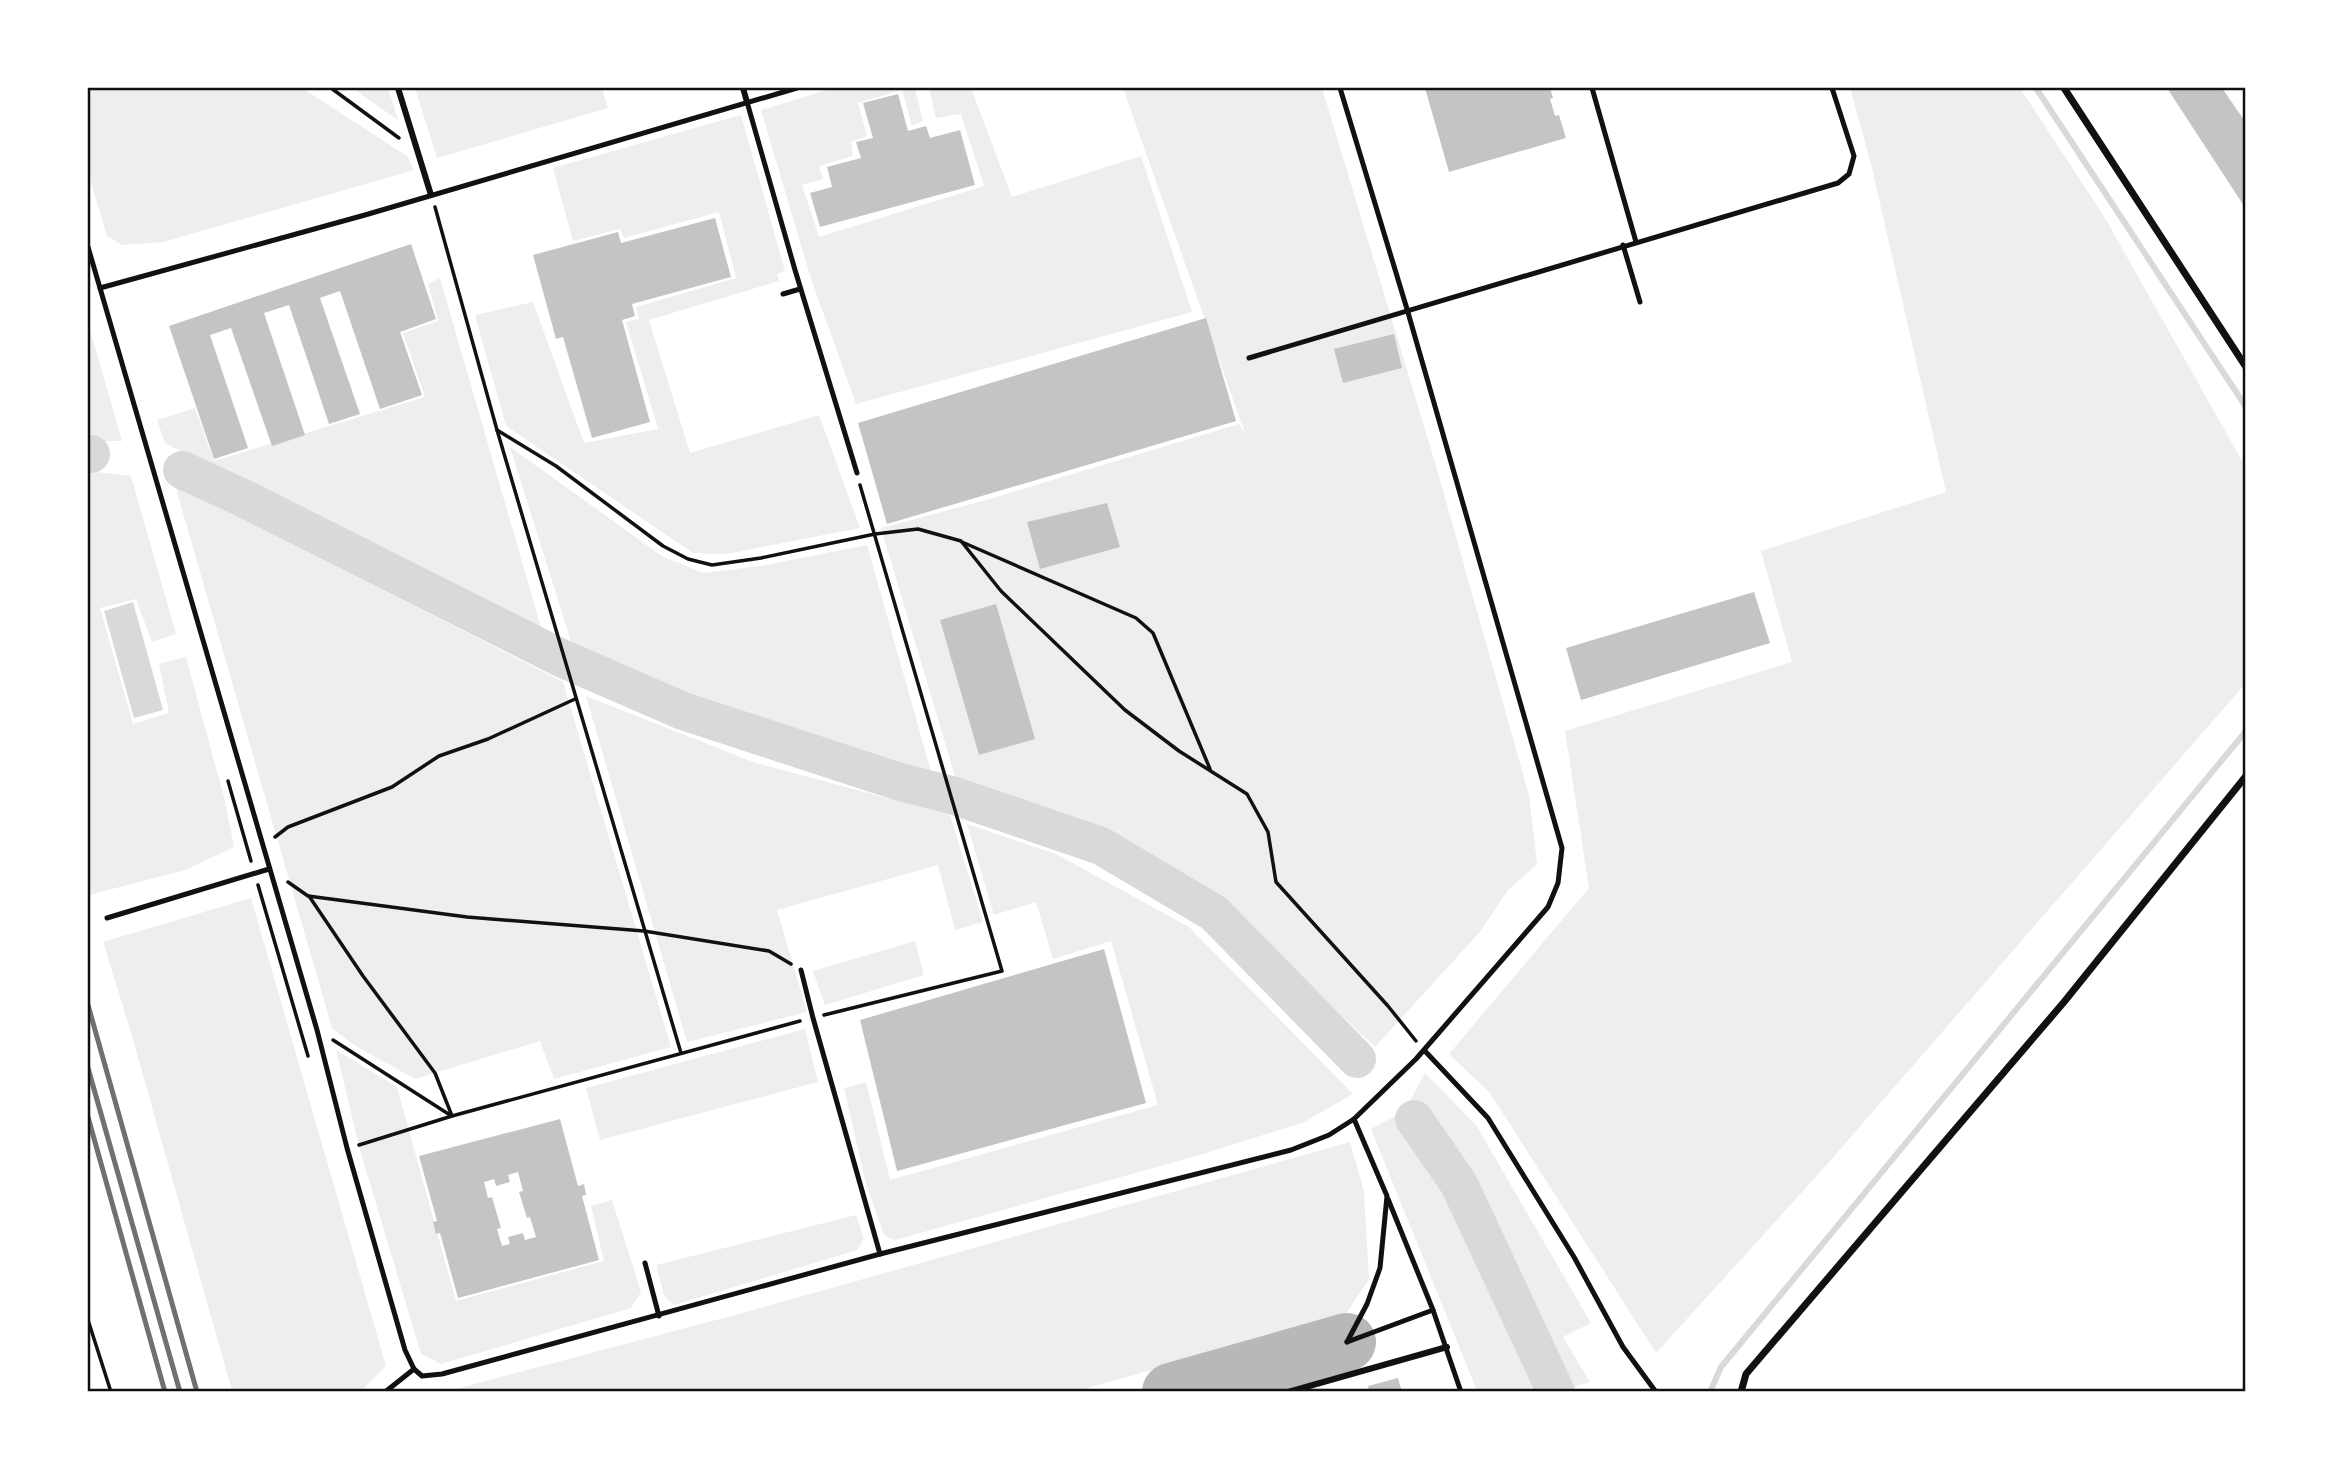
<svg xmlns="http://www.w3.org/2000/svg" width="2333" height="1479" viewBox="0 0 2333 1479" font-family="'Fira Sans Condensed',sans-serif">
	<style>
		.green { fill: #eee }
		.water { fill: #d9d9d9 }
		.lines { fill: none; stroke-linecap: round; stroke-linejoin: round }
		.stream { stroke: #d9d9d9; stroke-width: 6 }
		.river { stroke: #d9d9d9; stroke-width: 38 }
		.taxiway { stroke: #b8b8b8; stroke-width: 58 }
		.building { fill: #c4c4c4; fill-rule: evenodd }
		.path { stroke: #111; stroke-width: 3.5 }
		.service { stroke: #111; stroke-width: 5 }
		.pedestrian { stroke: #111; stroke-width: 6 }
		.minor { stroke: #111; stroke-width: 7 }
		.rail { stroke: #707070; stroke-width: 5 }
		.neatline { fill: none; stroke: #111; stroke-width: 2.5 }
	</style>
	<rect width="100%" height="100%" fill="#fff"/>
	<g class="green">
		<path d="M88,88H302L407,156L414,170L163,242L122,245L107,236L88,173Z"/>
		<path d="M352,88H388L398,120Z"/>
		<path d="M415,88H602L608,108L437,158Z"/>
		<path d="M834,88H915L923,121L912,126L902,90L858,103L867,136L851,142L853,156L819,166L823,179L802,185L819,237L984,186L961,114L936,118L929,88H971L1012,197L1141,156L1192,312L856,404L811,279L761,110Z"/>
		<path d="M1123,88H1322L1436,466L1529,795L1537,864L1508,890L1479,933L1375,1047L1217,899L1092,833L958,786L881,528L983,501L1239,424L1246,436Z"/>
		<path d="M1850,88H2020L2105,218L2245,466V684L1823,1169L1656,1353L1490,1093L1449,1054L1589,888L1565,731L1792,662L1761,551L1946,492L1871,164Z"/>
		<path d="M741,115L785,271L777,274L779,281L649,320L690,453L819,415L860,528L726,554L693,553L506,426L475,315L533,302L584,443L658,429L626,322L639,319L636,307L736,278L719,212L624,238L620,229L573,241L553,168Z"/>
		<path d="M440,278L542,631L165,443L157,420L195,408L214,461L425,397L403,333L438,321L428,284Z"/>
		<path d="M88,323L122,441H88Z"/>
		<path d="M510,447L662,556L703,573L761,566L867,545L932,775L689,700L574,651Z"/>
		<path d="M88,471L131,476L176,634L152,642L136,599L100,608L133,724L169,713L159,664L186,657L225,801L234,847L185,870L89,895L88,888Z"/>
		<path d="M174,482L563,682L671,1047L554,1079L540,1041L415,1079L354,1045L332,1028Z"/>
		<path d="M586,696L753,762L950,815L983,922L955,930L938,865L777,910L807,1012L687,1042Z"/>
		<path d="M967,824L1056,854L1189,927L1353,1094L1302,1123L1196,1156L895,1240L884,1235L866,1184L844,1088L866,1082L890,1180L1158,1105L1111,941L1053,959L1036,902L994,915Z"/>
		<path d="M251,898L386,1366L361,1391H232L130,1029L103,942Z"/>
		<path d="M915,941L924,975L825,1005L813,971Z"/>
		<path d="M805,1029L818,1082L600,1140L586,1088Z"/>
		<path d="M336,1050L397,1087L456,1301L604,1261L591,1206L612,1200L641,1292L631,1308L441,1364L421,1354L360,1150Z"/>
		<path d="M1425,1073L1476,1125L1591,1323L1563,1337L1590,1382L1565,1390L1446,1138L1411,1099Z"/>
		<path d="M1397,1115L1448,1187L1544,1391H1477L1371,1129Z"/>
		<path d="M1350,1142L1364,1191L1369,1279L1345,1315L1077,1391H448L750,1311Z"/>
		<path d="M856,1215L864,1238L857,1250L674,1305L664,1296L656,1265Z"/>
	</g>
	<path class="water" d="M133,602L163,710L134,718L104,611Z"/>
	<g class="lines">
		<g class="stream">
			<path d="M2036,88L2246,407"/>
			<path d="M1710,1392L1721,1367L2246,731"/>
		</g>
		<g class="river">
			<path d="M88,454H91"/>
			<path d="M182,470L243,498L561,658L683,711L900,782L955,796L1101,846L1214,913L1357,1059"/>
			<path d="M1414,1119L1459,1184L1556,1392"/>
		</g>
		<path class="taxiway" d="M1171,1392L1347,1342"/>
	</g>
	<g class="building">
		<path d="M1425,88H1550L1553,98L1550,99L1555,116L1559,115L1566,138L1449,172Z"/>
		<path d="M2167,88H2222L2246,123V209Z"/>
		<path d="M898,94L908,131L926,126L930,138L960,130L975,185L820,227L810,193L832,187L827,167L861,158L856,142L873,138L863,103Z"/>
		<path d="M715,218L731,277L632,304L635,316L622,320L650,422L592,438L563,337L556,339L533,255L618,232L621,243Z"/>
		<path d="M411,244L436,319L400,332L422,395L380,409L340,291L320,298L360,414L329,424L289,305L264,313L305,435L272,446L231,328L210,335L248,448L214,459L169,326Z"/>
		<path d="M1206,318L1236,421L887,524L858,423Z"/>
		<path d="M1394,334L1402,368L1343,383L1334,349Z"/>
		<path d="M1107,503L1120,547L1040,569L1027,522Z"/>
		<path d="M1754,592L1770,643L1581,700L1566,648Z"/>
		<path d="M996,604L1035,739L979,755L940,620Z"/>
		<path d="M1104,949L1146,1103L897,1171L860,1020Z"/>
		<path d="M560,1119L578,1186L584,1184L586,1195L582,1196L599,1260L458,1298L440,1233L436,1234L433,1222L437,1221L419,1156ZM518,1172L523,1191L519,1192L527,1218L530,1217L536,1237L525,1240L523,1233L508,1237L510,1244L502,1246L497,1229L501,1228L492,1197L488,1198L484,1182L494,1179L496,1186L510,1182L508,1175Z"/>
		<path d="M1398,1378L1402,1392H1369L1368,1386Z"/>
	</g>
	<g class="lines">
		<g class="path">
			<path d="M331,88L399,138"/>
			<path d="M435,207L497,430L681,1053"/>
			<path d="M497,430L556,466L663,546L688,559L712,565L761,558L875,534L918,529L961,541L1001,591L1125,710L1179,751L1247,794L1268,832L1276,882L1388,1006L1416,1041"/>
			<path d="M962,542L1136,618L1153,633L1210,769"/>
			<path d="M228,781L251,861"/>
			<path d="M275,837L288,827L392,787L439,756L488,739L575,699"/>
			<path d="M288,882L308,896L467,917L644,931L769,951L791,964"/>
			<path d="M258,885L308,1056"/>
			<path d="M309,896L363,976L435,1073L452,1116"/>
			<path d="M824,1015L1002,971L860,485"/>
			<path d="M333,1040L450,1115"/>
			<path d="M359,1145L452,1116L800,1021"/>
			<path d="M88,1320L111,1392"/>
		</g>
		<g class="service">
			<path d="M1592,88L1636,242"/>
			<path d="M747,102L795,270L857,473"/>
			<path d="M1623,245L1640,302"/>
			<path d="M88,247L317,1030L347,1148L405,1350L414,1369L422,1376L442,1374L880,1254L1291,1150L1329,1135L1354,1119L1416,1059L1548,907L1558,883L1562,848L1407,309L1340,88"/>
			<path d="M100,288L365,215L797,88"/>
			<path d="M783,294L800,289"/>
			<path d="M1249,358L1838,183L1849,174L1854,156L1832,88"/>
			<path d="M107,918L269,869"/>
			<path d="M801,970L813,1018L880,1254"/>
			<path d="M1424,1050L1488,1118L1574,1257L1623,1347L1656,1392"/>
			<path d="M645,1263L659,1316"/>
			<path d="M1433,1310L1461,1392"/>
			<path d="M1347,1342L1367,1304L1380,1268L1387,1196L1354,1119"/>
			<path d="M1347,1342L1433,1310L1388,1199"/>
			<path d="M385,1392L414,1369"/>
		</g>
		<g class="pedestrian">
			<path d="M398,88L431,195"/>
			<path d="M743,88L747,102"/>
			<path d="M1288,1392L1447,1347"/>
		</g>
		<g class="minor">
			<path d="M2064,88L2246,367"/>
			<path d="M1741,1392L1746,1374L2064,1002L2246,776"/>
		</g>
		<g class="rail">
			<path d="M88,1005L197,1392"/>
			<path d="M88,1068L180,1392"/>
			<path d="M88,1117L165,1392"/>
		</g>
	</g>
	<rect width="2333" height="1479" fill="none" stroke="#ffffff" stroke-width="178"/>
	<rect x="89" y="89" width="2155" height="1301" class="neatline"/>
</svg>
